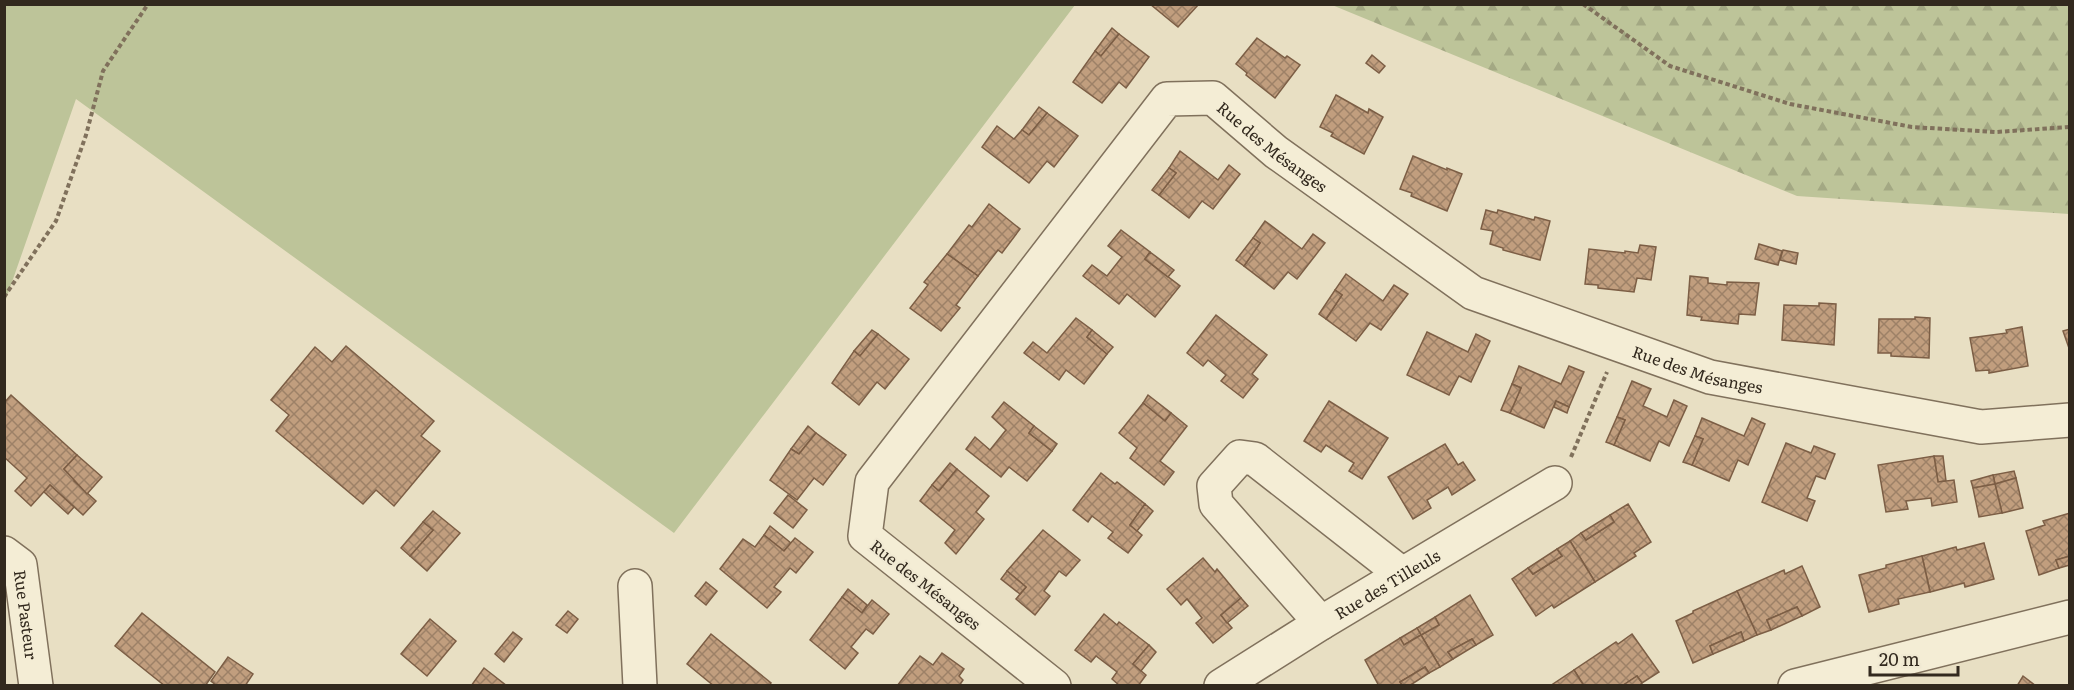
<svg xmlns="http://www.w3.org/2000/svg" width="2074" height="690" viewBox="0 0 2074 690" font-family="Literata,serif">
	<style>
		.green { fill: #bdc499 }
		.forest { fill: url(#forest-firs) }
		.building { fill: url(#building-cross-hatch); stroke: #7c5e45; stroke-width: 1.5 }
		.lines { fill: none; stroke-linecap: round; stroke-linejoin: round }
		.minor-casing { stroke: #80715c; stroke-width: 36 }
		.path { stroke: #80715c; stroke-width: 4; stroke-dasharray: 4.5 3; stroke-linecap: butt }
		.minor { stroke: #f4edd5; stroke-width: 33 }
		.labels { text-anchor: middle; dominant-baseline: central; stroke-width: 4.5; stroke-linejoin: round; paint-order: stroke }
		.street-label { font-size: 16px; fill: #32291e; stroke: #f0e9d2 }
	</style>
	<defs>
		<pattern id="forest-firs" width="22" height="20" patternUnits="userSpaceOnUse" patternTransform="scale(1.5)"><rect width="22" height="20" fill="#bdc499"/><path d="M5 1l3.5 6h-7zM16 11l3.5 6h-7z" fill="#a3a883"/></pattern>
		<pattern id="building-cross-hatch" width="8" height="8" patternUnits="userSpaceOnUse" patternTransform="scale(1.5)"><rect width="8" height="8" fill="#c19e7e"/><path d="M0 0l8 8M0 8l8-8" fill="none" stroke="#9d8167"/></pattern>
	</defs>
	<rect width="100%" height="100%" fill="#e8dfc3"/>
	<path class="green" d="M5,4H1075V5L674,533L76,99L5,302Z"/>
	<path class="forest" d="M1332,5H2069V214L1797,196Z"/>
	<g class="building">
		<path d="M1150,4H1199L1178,27Z"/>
		<path d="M1112,28L1119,34L1101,56L1095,51Z"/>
		<path d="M1119,34L1149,57L1126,88L1119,82L1102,103L1073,82L1095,51L1101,56Z"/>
		<path d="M1257,38L1285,58L1287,56L1300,65L1275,98L1246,75L1247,73L1236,64Z"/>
		<path d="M1372,55L1385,66L1379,73L1366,63Z"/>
		<path d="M1336,95L1368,113L1369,109L1383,117L1364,154L1331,136L1333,133L1320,127Z"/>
		<path d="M1039,107L1047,113L1029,135L1022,130Z"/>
		<path d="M1047,113L1078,136L1054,167L1047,161L1029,183L982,147L997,126L1014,139L1022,130L1029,135Z"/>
		<path d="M1180,151L1218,180L1229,165L1240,174L1213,209L1202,201L1189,218L1159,195L1176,173L1169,168Z"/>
		<path d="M1413,156L1447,170V168L1462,174L1447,211L1411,196L1412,193L1400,189Z"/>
		<path d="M1169,168L1176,173L1159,195L1152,190Z"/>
		<path d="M989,204L1020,229L1002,253L998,250L978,276L947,254L969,225L972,227Z"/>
		<path d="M1486,210L1497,213L1498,210L1534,220L1535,217L1550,221L1540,260L1503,250V248L1490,244L1493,231L1481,229Z"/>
		<path d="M1265,221L1302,249L1313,234L1325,243L1297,279L1288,272L1274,289L1244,266L1260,243L1253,238Z"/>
		<path d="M1121,230L1150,252L1145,259L1180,286L1155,317L1127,294L1119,304L1083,276L1092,265L1107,276L1122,257L1108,246Z"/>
		<path d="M1253,238L1260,243L1244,266L1236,260Z"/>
		<path d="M1759,244L1782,251L1778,265L1755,259Z"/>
		<path d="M1640,245L1656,247L1651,280L1637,278L1634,292L1598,288V285L1585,284L1589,249L1625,253V251L1638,253Z"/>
		<path d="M1783,250L1798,253L1796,264L1780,260Z"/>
		<path d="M1150,252L1174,270L1168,277L1145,259Z"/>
		<path d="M947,254L978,276L956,305L960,308L941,331L910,308L928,285L924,282Z"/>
		<path d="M1346,274L1383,301L1394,285L1408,294L1381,330L1370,323L1356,341L1326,319L1342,295L1335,290Z"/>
		<path d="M1690,276L1708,278V283L1727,285V282L1759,283L1755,315L1739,314L1738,324L1701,320L1702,317L1687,315Z"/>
		<path d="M1335,290L1342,295L1326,319L1319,314Z"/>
		<path d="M1819,303L1836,304L1834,345L1782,340L1784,305L1819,306Z"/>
		<path d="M1216,315L1267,355L1252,374L1258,379L1243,398L1221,381L1226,375L1208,360L1203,366L1187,353Z"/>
		<path d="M1915,317L1930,318L1929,358L1891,356V353H1878L1879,319H1915Z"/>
		<path d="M1076,318L1092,330L1087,337L1107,354L1084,384L1066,370L1059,380L1024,353L1033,342L1047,353Z"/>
		<path d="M2022,327L2028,366L1989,373V370L1976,371L1970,338L2007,333L2006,330Z"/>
		<path d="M2070,329V351L2063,331Z"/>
		<path d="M872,330L878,334L860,356L854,351Z"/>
		<path d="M1092,330L1113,347L1107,354L1087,337Z"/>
		<path d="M1427,332L1468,352L1476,334L1490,341L1471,382L1459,376L1449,395L1407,375Z"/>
		<path d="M878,334L909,359L885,389L877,382L859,405L832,383L854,351L860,356Z"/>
		<path d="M346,346L434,421L421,436L440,451L394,506L376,490L363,504L276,431L289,415L271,400L315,347L332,362Z"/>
		<path d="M1519,366L1561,384L1569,366L1584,372L1569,407L1556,401L1544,428L1510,413L1521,388L1512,384Z"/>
		<path d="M1632,381L1651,389L1643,406L1667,417L1674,400L1687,406L1669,446L1659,441L1650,461L1614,445L1625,420L1617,417Z"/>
		<path d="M1512,384L1521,388L1510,413L1501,410Z"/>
		<path d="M11,395L77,455L64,469L76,480L74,481L96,501L83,515L50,485L31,506L15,491L27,478L4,457V403Z"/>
		<path d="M1148,395L1171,413L1165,421L1143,403Z"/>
		<path d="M1329,401L1388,438L1362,479L1349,471L1354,463L1326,445L1321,452L1304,441Z"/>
		<path d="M1556,401L1569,407L1567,413L1554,407Z"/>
		<path d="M1004,402L1034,426L1029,433L1052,451L1027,481L1009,467L1001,477L966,449L975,437L990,450L1006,430L992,417Z"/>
		<path d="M1143,403L1165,421L1171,413L1187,426L1160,461L1174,472L1164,485L1130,458L1137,448L1119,433Z"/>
		<path d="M1617,417L1625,420L1614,445L1606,442Z"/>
		<path d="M1702,418L1744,436L1752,418L1765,424L1748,465L1738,460L1729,481L1692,465L1703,439L1695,436Z"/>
		<path d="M808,426L816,433L799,454L791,449Z"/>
		<path d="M1034,426L1057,444L1052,451L1029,433Z"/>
		<path d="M816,433L846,455L823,485L814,478L797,500L770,480L791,449L799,454Z"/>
		<path d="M1695,436L1703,439L1692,465L1683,462Z"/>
		<path d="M1786,443L1811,453L1814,446L1835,454L1825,479L1816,476L1807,498L1815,501L1807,521L1762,502Z"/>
		<path d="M1445,444L1458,465L1463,462L1475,480L1452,495L1448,487L1427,500L1431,508L1413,519L1388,477Z"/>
		<path d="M77,455L102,477L87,494L64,469Z"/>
		<path d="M1934,456H1943L1946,481L1938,482Z"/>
		<path d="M1934,456L1938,482L1954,480L1957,502L1932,506L1931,498L1906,501L1908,509L1886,512L1878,465Z"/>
		<path d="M950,463L957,469L939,491L932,485Z"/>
		<path d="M957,469L989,496L976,512L984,519L956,554L945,543L955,530L920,501L932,485L939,491Z"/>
		<path d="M2014,471L2016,478L1995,484L1993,475Z"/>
		<path d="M1101,473L1115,484L1117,482L1145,504L1130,525L1142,535L1128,553L1108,538L1113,532L1092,516L1088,522L1073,510Z"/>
		<path d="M1993,475L1995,484L1973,488L1971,481Z"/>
		<path d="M2016,478L2023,508L2002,513L1995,484Z"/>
		<path d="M1995,484L2002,513L1979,517L1973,488Z"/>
		<path d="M50,485L74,507L68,514L44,492Z"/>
		<path d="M788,495L807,510L793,528L774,513Z"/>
		<path d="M1145,504L1153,511L1137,531L1130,525Z"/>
		<path d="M1628,504L1651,542L1634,553L1636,556L1595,582L1570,541L1581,533L1586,540L1614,522L1610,515Z"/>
		<path d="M433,511L460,533L427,571L410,556L433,530L423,522Z"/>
		<path d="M2070,513V556L2056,560L2059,568L2039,575L2026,531L2045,525L2043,521Z"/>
		<path d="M1610,515L1614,522L1586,540L1581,533Z"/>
		<path d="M423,522L433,530L410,556L401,548Z"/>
		<path d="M770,526L791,543L784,551L764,535Z"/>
		<path d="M1043,530L1080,560L1066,576L1059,571L1044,591L1050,596L1035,615L1016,599L1026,587L1007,571Z"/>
		<path d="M764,535L784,551L795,538L813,552L796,573L790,568L774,587L781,592L767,608L720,569L743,539L755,547Z"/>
		<path d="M1570,541L1595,582L1554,608L1552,605L1536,616L1512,579L1528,568L1533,574L1562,556L1557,549Z"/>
		<path d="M1984,543L1994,579L1965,587L1964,583L1930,592L1922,556L1956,547L1957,550Z"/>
		<path d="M1557,549L1562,556L1533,574L1528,568Z"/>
		<path d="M1922,556L1930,592L1898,599L1899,604L1869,612L1859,575L1886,568V565Z"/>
		<path d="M2070,556V565L2059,568L2056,560Z"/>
		<path d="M1203,558L1215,572L1217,569L1241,598L1221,615L1232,628L1213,643L1196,623L1202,618L1187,599L1181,605L1167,589Z"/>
		<path d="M1802,566L1820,607L1802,616L1797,607L1767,620L1771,630L1757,635L1737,591L1784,570L1785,574Z"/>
		<path d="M1007,571L1026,587L1020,594L1001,579Z"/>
		<path d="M706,582L717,591L706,605L695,596Z"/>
		<path d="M848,589L867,605L862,613L842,597Z"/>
		<path d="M1737,591L1757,635L1744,641L1741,632L1710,646L1713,654L1693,663L1676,621L1693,613V611Z"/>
		<path d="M1470,595L1493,635L1476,645L1472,639L1448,652L1453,659L1440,667L1421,635L1439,625L1435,617Z"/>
		<path d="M842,597L862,613L872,600L889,614L873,634L866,629L851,647L858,653L845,669L810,640Z"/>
		<path d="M1241,598L1248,606L1227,623L1221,615Z"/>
		<path d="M1797,607L1802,616L1771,630L1767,620Z"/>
		<path d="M568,611L578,619L567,633L556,625Z"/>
		<path d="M142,613L215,672L205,686H165L115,646Z"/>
		<path d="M1104,614L1117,625L1119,622L1149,645L1133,664L1146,675L1138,686H1120L1112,679L1117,672L1096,656L1091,662L1075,650Z"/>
		<path d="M1435,617L1439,625L1421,635L1417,628Z"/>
		<path d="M430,619L456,641L427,676L401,654Z"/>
		<path d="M1417,628L1421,635L1404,645L1400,638Z"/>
		<path d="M513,632L522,639L504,662L495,654Z"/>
		<path d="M1741,632L1744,641L1713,654L1710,646Z"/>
		<path d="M711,634L771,683L769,686H714L687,664Z"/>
		<path d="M1632,634L1659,672L1642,683L1637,676L1622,686H1584L1574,670L1616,642L1618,644Z"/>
		<path d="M1421,635L1440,667L1429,673L1425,667L1400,682L1403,686H1379L1365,660L1400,638L1404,645Z"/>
		<path d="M1472,639L1476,645L1453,659L1448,652Z"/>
		<path d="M1149,645L1156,652L1141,671L1133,664Z"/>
		<path d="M942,653L964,669L959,676L963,680L959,686H897L920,656L933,665Z"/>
		<path d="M228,657L253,674L245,686H217L211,681Z"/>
		<path d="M1425,667L1429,673L1409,686H1403L1400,682Z"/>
		<path d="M484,668L507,686H471Z"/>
		<path d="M1574,670L1584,686H1550Z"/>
		<path d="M1637,676L1642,683L1639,686H1622Z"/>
		<path d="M2023,676L2036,686H2017Z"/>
	</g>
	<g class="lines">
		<g class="minor-casing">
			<g id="minor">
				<path id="s1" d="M4,553L20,565L36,686"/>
				<path d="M635,586L640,686"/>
				<path d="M1321,623L1216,504L1214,486L1240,457L1255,459L1402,574"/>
				<path id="s2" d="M1054,686L865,536L872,482L1167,99L1213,98L1276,152L1473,293L1710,377L1981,427L2070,420"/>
				<path id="s3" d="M1221,686L1321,623L1555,483"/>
				<path d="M1795,686L2070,617"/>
			</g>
		</g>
		<g class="path">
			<path d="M1583,4L1670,66L1790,104L1912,127L1996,132L2070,127"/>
			<path d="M4,297L56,221L86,135L103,71L148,4"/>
			<path d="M1571,457L1607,372"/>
		</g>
		<use href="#minor" class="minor"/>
	</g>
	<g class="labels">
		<g class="street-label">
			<text stroke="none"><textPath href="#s2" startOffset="902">Rue des Mésanges</textPath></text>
			<text stroke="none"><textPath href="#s2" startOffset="1388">Rue des Mésanges</textPath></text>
			<text stroke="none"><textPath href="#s3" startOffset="195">Rue des Tilleuls</textPath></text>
			<text transform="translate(926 584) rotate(38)">Rue des Mésanges</text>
			<text stroke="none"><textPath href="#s1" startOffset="70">Rue Pasteur</textPath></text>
		</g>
	</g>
	<rect width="2074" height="690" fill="none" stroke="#32291e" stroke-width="12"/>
	<path d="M1870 666v9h88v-9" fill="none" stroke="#32291e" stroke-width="3"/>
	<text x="1879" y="666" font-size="18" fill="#32291e" stroke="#f0e9d2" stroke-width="4.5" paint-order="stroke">20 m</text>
</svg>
